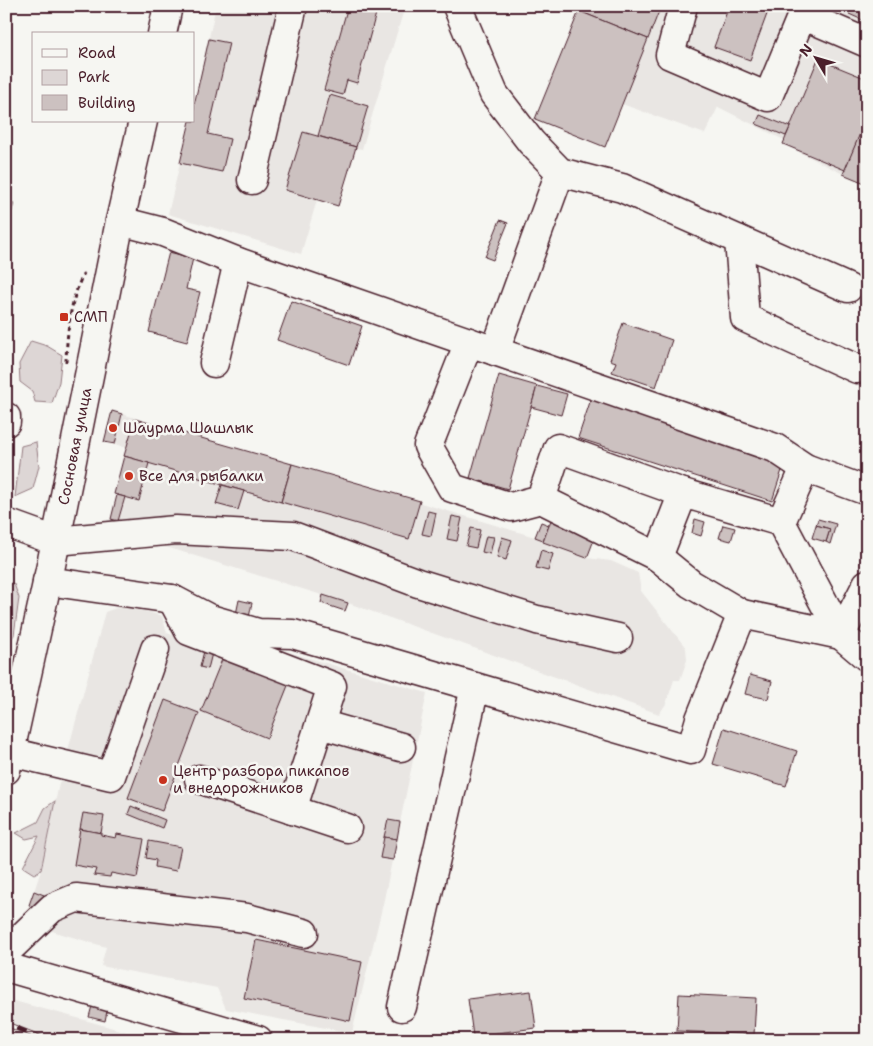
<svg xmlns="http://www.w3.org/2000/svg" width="873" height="1046" viewBox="0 0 873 1046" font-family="'Shantell Sans',sans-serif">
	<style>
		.built { fill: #e9e6e3 }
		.green { fill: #ddd6d5; stroke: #947a80 }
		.building { fill: #ccc1c0; stroke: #4a1f2b }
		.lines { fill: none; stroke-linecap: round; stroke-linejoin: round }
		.minor-casing { stroke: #4a1f2b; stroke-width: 31 }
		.major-casing { stroke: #4a1f2b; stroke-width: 31 }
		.path { stroke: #4a1f2b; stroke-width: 3; stroke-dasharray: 4 4; stroke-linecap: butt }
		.minor { stroke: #f6f6f2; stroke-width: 28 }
		.major { stroke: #f6f6f2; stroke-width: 28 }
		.rail-casing { stroke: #4a1f2b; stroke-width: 5.5 }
		.rail { stroke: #f6f6f2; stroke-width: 4; stroke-dasharray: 11; stroke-linecap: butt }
		.poi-dot { fill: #c8321e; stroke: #f6f6f2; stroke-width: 2 }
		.labels { text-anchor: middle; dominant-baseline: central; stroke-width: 5; stroke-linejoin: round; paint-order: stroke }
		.poi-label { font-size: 15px; fill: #4a1f2b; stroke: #f6f6f2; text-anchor: start }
		.street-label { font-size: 15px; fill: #4a1f2b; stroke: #f6f6f2 }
	</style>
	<rect width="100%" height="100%" fill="#f6f6f2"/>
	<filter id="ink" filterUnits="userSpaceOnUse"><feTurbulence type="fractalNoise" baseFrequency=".02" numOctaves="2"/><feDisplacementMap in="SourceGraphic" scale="10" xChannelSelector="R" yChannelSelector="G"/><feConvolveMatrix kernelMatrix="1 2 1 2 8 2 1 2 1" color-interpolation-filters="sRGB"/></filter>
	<g filter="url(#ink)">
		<g class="built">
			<path d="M216,6H405L362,149L356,148L338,206L317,200L301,254L168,214L180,163L194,121V105Z"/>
			<path d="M581,6H867V184L843,174L783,144L784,140L718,107L705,134L622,104L605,147L535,119Z"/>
			<path d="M122,414L535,537L543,540V542L587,558L611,561L638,573L641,591L686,648L687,660L680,680H674L666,704L659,714L348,603L98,526L111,519L118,521L125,497L139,500L149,464L127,448L115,444Z"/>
			<path d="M124,605L162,616L167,633L204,647L203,627L427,693L383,904L352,1033L226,1009L217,988L101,966L106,947L45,929L27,913L41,870L59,784L105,612Z"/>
			<path d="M14,1001L81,1019L155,1040H6V1030Z"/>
		</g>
		<g class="green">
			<path d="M31,341L47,346L62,355L59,382L52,403L35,402L32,391L20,382L19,364Z"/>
			<path d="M36,442L39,466L33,489L15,497L21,446Z"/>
			<path d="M6,581L14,584L19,598L14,635L6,647V612L11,590L6,588Z"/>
			<path d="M55,801L41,870L34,874L23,867L39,836L26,839L16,833L38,822L45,808Z"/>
		</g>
		<g class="building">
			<path d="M348,6H378L357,83L347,80L343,95L324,90Z"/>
			<path d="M581,6H661L648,39L579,11Z"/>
			<path d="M729,6H770L750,60L714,47Z"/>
			<path d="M852,6H867V22L849,14Z"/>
			<path d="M579,11L648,39L605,147L535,119Z"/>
			<path d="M209,39L229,43L208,134L230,139L222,172L180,163L190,121H194V105Z"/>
			<path d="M818,59L867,79V118L845,170L783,144Z"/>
			<path d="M330,95L368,106L356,147L318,136Z"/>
			<path d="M760,115L790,127L786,136L756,124Z"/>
			<path d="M864,124L867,125V184L843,174Z"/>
			<path d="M303,132L356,147L338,206L285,190Z"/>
			<path d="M6,201L14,203L11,214L6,212Z"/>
			<path d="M500,220L508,223L493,260L485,257Z"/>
			<path d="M169,252L193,258L186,289L200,292L187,342L149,332Z"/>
			<path d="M291,301L362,326L349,365L277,340Z"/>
			<path d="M623,323L672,340L656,387L612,372L616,362L610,360Z"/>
			<path d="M499,375L537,386L508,489L470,478Z"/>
			<path d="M537,386L567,394L561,415L531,407Z"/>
			<path d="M591,399L785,461L772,501L578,438Z"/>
			<path d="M112,411L122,414L115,444L104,442Z"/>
			<path d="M135,419L292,464L281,502L124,456Z"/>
			<path d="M124,456L149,463L139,501L114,494Z"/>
			<path d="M292,464L420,501L409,539L281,502Z"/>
			<path d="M222,485L244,491L238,510L216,504Z"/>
			<path d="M117,495L125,497L118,521L111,519Z"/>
			<path d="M428,511L436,513L431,536L422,534Z"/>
			<path d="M452,516L462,518L457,541L447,539Z"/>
			<path d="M695,519L705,522L701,536L692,533Z"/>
			<path d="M818,519L836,524L830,544L826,542L830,529L816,525Z"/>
			<path d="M551,520L595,537L587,558L543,542Z"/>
			<path d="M541,522L549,525L543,540L535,537Z"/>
			<path d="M723,525L735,528L731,541L719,538Z"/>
			<path d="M816,525L830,529L826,542L812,538Z"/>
			<path d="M471,528L480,530L476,548L466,546Z"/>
			<path d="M486,536L494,537L490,554L482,552Z"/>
			<path d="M502,537L512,540L506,560L497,557Z"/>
			<path d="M541,550L553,554L548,571L536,568Z"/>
			<path d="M323,595L348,603L345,611L321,603Z"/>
			<path d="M239,600L252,603L248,622L235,619Z"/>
			<path d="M205,647L213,649L208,669L200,667Z"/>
			<path d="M223,657L289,683L267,738L201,711Z"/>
			<path d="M750,675L772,681L768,699L745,694Z"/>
			<path d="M165,700L199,713L162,811L128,798Z"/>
			<path d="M724,728L797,751L786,786L713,764Z"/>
			<path d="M131,806L165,820L162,828L128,814Z"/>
			<path d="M83,813L104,816L101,833L80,829Z"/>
			<path d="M388,820L400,822L397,839L384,837Z"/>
			<path d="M80,829L101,833V835L116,838L117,834L144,839L137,878L111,873L110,877L94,875L96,869L74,865Z"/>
			<path d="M384,837L397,839L393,860L380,858Z"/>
			<path d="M149,841L181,847L176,871L155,867L156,860L146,858Z"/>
			<path d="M34,891L44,895L40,908L29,905Z"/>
			<path d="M256,940L362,962L350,1021L244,998Z"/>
			<path d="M531,991L536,1028L473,1036L468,999Z"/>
			<path d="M679,994L756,998L754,1035L677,1031Z"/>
			<path d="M93,1002L108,1006L105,1021L89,1017Z"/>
		</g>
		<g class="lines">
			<g class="minor-casing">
				<g id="minor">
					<path d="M457,6L494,94L531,142L560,172L622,188L848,288"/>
					<path d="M683,6L670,55L768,97L802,15L804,6"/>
					<path d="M802,15L867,43"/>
					<path d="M252,180L293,6"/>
					<path d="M120,221L163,232L238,262L775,448L805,468L867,491"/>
					<path d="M739,240L745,318L857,369"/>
					<path d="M469,342L428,446L452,488L511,507L541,499L658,557L691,584L742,614L841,635L867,584"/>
					<path d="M495,351L560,172"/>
					<path d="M214,363L238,262"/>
					<path d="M6,417V422"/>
					<path d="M805,468L781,522L841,635L867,657"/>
					<path d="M541,499L558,448L683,493L781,522"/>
					<path d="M6,523L56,541L176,530L293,536L418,583L537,620L618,638"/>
					<path d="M658,557L683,493"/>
					<path d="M47,581L172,599L210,619L258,633L293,634L691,750L700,719L742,614"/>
					<path d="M172,599L189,631L332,686L292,810"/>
					<path d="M320,724L401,747"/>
					<path d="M10,752L111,776L155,649"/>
					<path d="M199,779L347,828"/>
					<path d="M6,952L52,908L76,898L247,918L304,933"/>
					<path d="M6,967L258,1040"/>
					<path d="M402,1007L475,687"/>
				</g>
			</g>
			<g class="major-casing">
				<g id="major">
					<path d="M162,34L168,6"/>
					<path id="s1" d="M6,770L51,565L120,221L143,121"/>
				</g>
			</g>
			<path class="path" d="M66,362C67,333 70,299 84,273"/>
			<use href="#minor" class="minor"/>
			<use href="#major" class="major"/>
			<g class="rail-casing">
				<path id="rail" d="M6,1024L47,1040"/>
			</g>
			<use href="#rail" class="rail"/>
		</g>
	</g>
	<g class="poi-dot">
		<rect x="59" y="312" width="10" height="10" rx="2.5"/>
		<circle cx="113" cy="428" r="5"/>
		<circle cx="129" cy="476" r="5"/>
		<circle cx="163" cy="780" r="5"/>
	</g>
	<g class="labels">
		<g class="poi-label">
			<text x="74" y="317">СМП</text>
			<text x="123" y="428">Шаурма Шашлык</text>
			<text x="139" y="476">Все для рыбалки</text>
			<text x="173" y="771">Центр разбора пикапов<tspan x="173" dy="17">и внедорожников</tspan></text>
		</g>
		<g class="street-label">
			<text stroke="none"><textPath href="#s1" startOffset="331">Сосновая улица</textPath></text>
		</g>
	</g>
	<rect width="873" height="1046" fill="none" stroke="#f6f6f2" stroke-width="25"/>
	<rect x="12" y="12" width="848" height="1021" fill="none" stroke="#4a1f2b" stroke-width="2" filter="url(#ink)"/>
	<rect x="32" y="32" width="162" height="90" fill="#f6f6f2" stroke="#b1a0a2"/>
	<rect x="42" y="49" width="25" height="8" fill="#f6f6f2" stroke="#b1a0a2"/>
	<text x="78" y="58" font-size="15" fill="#4a1f2b">Road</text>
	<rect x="42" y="70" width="25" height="15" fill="#ddd6d5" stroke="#b1a0a2"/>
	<text x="78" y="82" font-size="15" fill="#4a1f2b">Park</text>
	<rect x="42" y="95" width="25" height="15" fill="#ccc1c0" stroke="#b1a0a2"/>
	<text x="78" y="108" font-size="15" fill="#4a1f2b">Building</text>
	<g transform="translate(816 58) rotate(308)" stroke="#f6f6f2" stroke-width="4" paint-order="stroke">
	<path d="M0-4L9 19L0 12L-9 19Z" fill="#4a1f2b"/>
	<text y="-8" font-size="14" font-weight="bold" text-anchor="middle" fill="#4a1f2b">N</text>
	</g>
</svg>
